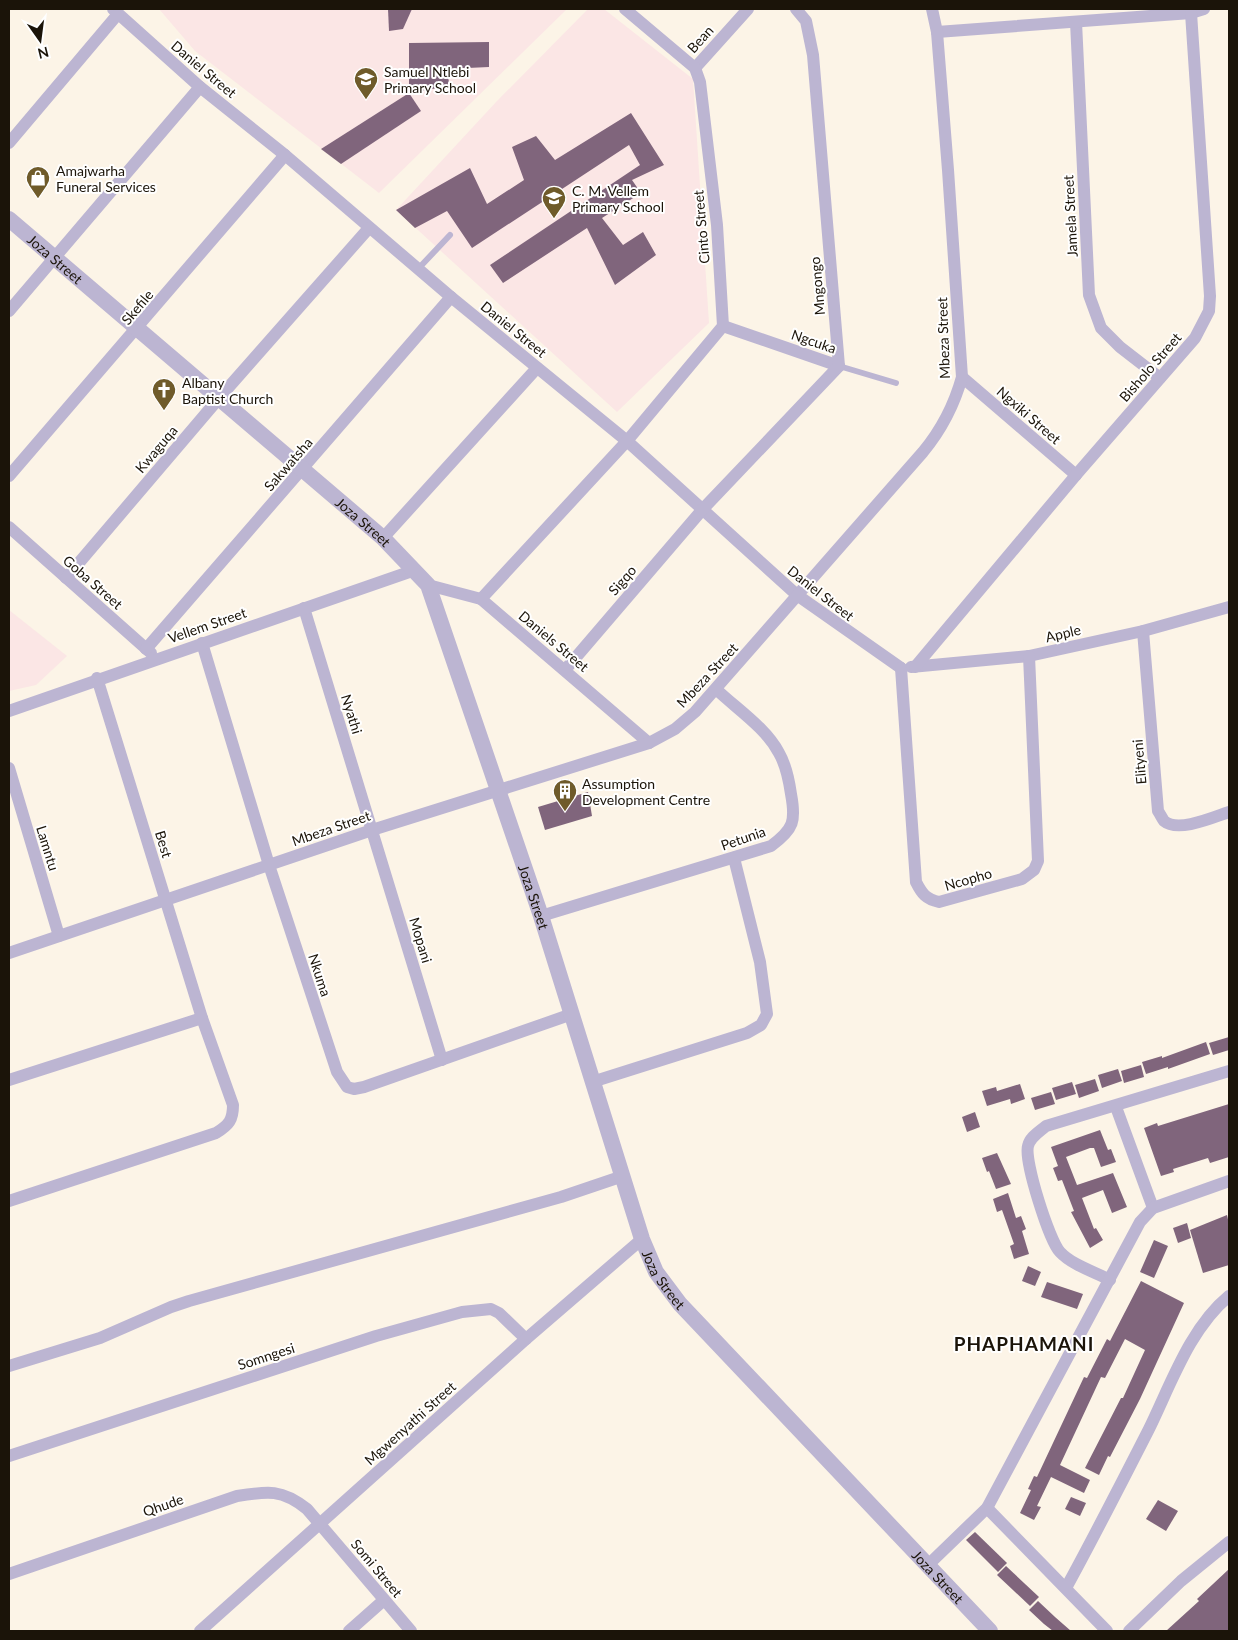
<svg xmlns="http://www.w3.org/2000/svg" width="1238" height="1640" viewBox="0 0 1238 1640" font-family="Lato,sans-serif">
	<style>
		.education { fill: #fbe6e5 }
		.building { fill: #80657c }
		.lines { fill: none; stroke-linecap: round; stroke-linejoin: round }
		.service { stroke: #bcb5d2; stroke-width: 6 }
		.minor { stroke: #bcb5d2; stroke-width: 12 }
		.tertiary { stroke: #bcb5d2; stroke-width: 16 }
		.labels { text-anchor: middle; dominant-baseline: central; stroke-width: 4; stroke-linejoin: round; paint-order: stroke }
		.street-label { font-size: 14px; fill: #1b1409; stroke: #fff }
		.poi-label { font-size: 14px; fill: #1b1409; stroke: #fff; text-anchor: start }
		.district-label { font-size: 19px; font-weight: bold; letter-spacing: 1px; fill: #1b1409; stroke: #fff }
	</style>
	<rect width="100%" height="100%" fill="#fcf4e7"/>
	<g class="education">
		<path d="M159,9H567L379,193L195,51Z"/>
		<path d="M588,9H604L693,79L709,323L617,412L396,210L497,101Z"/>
		<path d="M9,610L67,656L36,685L9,691Z"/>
	</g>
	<g class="building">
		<path d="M388,9H412L403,29L389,31Z"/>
		<path d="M489,42V67L446,69L450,86L409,93V43Z"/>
		<path d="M409,93L421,111L341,164L321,149Z"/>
		<path d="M631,113L664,165L632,180L641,193L602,218L623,245L643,232L656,255L615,285L587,228L503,283L490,265L640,165L629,145L472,248L447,211L415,228L396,210L470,168L487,204L524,180L512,147L536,136L555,160Z"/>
		<path d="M588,792L592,816L545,830L538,807Z"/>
		<path d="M1229,1037V1050L1213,1055L1209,1043Z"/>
		<path d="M1206,1042L1210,1054L1168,1069V1067L1146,1074L1142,1062L1162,1056V1058Z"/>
		<path d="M1141,1065L1144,1077L1124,1083L1121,1071Z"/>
		<path d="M1118,1069L1122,1081L1102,1088L1098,1075Z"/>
		<path d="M1095,1079L1099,1091L1079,1098L1075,1085Z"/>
		<path d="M1072,1082L1076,1094L1056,1100L1052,1088Z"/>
		<path d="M1020,1084L1025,1099L1011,1104L1010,1099L987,1106L982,1091L996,1087L997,1091Z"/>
		<path d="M1051,1092L1055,1104L1035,1110L1031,1098Z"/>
		<path d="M1229,1104V1157L1210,1163L1208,1158L1173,1169L1174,1172L1161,1176L1144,1128L1157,1123L1158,1126Z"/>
		<path d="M975,1112L980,1127L967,1132L962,1117Z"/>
		<path d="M1100,1130L1108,1150L1111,1149L1116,1162L1101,1167L1094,1148H1090L1066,1157L1077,1185L1113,1173L1127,1207L1112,1213L1103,1190L1082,1198L1094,1229L1096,1228L1103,1240L1090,1248L1071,1212L1074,1211L1062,1180L1058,1181L1053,1168L1058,1166L1051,1147Z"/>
		<path d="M997,1153L1011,1184L996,1189L989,1171L987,1172L982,1158Z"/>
		<path d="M1008,1193L1016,1218L1021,1216L1026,1229L1022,1231L1029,1254L1014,1259L1010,1246L1014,1244L1002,1210L997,1212L993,1199Z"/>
		<path d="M1227,1215L1229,1224V1265L1203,1273L1190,1230Z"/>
		<path d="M1187,1223L1191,1238L1178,1243L1173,1228Z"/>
		<path d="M1154,1240L1168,1246L1154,1278L1140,1272Z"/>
		<path d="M1028,1266L1041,1272L1035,1286L1022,1281Z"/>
		<path d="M1141,1281L1184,1303L1140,1399L1110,1457L1108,1456L1099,1475L1085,1468L1121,1398H1123L1145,1350L1125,1339L1105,1378L1101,1377L1060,1465L1090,1480L1084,1493L1051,1477L1037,1506L1041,1507L1034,1520L1020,1513L1031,1490L1028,1489L1034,1476L1037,1477L1084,1377L1087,1378L1107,1339L1110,1341Z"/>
		<path d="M1047,1282L1083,1294L1077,1309L1041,1297Z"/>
		<path d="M1071,1497L1086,1503L1080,1516L1065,1509Z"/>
		<path d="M1158,1500L1178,1511L1166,1531L1146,1519Z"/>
		<path d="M975,1532L1007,1563L998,1572L966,1540Z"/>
		<path d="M1006,1566L1039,1597L1030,1606L997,1575Z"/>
		<path d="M1229,1569V1631H1166L1199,1601L1197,1599Z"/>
		<path d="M1038,1601L1055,1617L1071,1631H1053L1044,1624L1029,1610Z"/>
	</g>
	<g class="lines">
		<g class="service">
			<path d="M418,269L450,235"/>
			<path d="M839,366L896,383"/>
		</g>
		<g class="minor">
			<path d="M113,9L200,87L285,155L451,297L627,441L797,595L901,668"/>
			<path d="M1076,22L1089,295L1101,328L1120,347L1160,378"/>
			<path d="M937,32L1191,13L1204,9"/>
			<path d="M695,68L748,9"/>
			<path d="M9,143L118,14"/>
			<path d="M9,311L200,87"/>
			<path d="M723,326L839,366"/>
			<path d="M962,377L1076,475"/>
			<path d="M9,476L285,155"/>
			<path d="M9,527L151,653"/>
			<path d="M383,538L537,368"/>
			<path d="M66,578L220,397L369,228"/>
			<path d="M428,585L481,599L649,743"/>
			<path d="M481,599L627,441L723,326L717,225L700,82L695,68L625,9"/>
			<path d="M304,608L442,1060"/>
			<path d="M1143,631L1158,811C1160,814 1162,818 1164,821C1178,833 1214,817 1229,812"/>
			<path d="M202,643L269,865L337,1072L347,1087L354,1089L364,1087L572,1014"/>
			<path d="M146,649L451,297"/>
			<path d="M911,667L1029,656L1143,631L1229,607"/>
			<path d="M915,667L1076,475L1195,338L1209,311L1210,296L1191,13"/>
			<path d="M901,668L916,882C922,894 926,899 939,902L1022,879L1034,870L1038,861L1029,656"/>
			<path d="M565,670L702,510L839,366L813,55L806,21L796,9"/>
			<path d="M9,711L415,570"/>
			<path d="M9,768L59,936"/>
			<path d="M541,916L771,846C794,829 796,821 791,794C789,780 786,765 779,753C766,728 737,709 717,690"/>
			<path d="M9,953L372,830L649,743L675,729L695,712L923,452C942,429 954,406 962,377L948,170L937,32L932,9"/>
			<path d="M9,1080L202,1018"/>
			<path d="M592,1082L747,1033L761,1025L767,1014L760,962L734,858"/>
			<path d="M1116,1107L1153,1208"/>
			<path d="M9,1201L216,1133C229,1125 233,1120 233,1105L202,1018L97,678"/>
			<path d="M1110,1280C1095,1272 1072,1265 1060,1252C1049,1240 1024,1161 1028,1146C1030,1137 1039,1132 1046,1126L1229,1071"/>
			<path d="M9,1366L100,1338L171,1307L189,1301L561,1197L623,1176"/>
			<path d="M9,1456L376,1336L462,1312L491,1309L499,1313L526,1339"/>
			<path d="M987,1508L1107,1631"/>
			<path d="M927,1566L987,1508L1140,1222L1153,1208L1229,1181"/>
			<path d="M9,1574L237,1496C268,1491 282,1489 307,1509L411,1631"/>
			<path d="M1066,1588C1095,1535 1122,1482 1149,1429C1171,1384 1190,1328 1229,1296"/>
			<path d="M200,1631L526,1339L642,1239"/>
			<path d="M349,1631L384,1600"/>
			<path d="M1129,1631L1181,1581L1229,1542"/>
		</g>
		<path class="tertiary" id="s1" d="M9,219L383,538L428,585L541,916L642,1239L656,1272L680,1304L990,1631"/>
	</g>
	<defs>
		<g id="school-pin" transform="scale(1.25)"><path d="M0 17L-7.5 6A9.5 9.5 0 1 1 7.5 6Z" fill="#6f5b2a" stroke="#fff"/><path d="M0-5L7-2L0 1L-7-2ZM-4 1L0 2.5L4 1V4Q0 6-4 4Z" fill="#fff"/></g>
		<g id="shop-pin" transform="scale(1.25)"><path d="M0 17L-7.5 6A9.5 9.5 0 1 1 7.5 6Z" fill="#6f5b2a" stroke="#fff"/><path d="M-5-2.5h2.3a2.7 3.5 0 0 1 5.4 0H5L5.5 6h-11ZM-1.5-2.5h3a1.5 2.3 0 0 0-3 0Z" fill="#fff"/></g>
		<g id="church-pin" transform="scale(1.25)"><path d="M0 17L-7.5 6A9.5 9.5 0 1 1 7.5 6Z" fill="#6f5b2a" stroke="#fff"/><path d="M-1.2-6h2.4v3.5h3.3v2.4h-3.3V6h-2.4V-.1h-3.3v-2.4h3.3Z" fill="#fff"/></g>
		<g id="building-pin" transform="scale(1.25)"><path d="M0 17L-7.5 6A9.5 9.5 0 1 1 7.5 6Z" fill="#6f5b2a" stroke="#fff"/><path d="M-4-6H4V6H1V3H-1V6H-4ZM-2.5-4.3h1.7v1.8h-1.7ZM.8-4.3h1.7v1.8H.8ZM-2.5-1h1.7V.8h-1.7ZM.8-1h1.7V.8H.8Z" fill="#fff"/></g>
	</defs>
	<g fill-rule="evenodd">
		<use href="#school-pin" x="366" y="79"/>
		<use href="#shop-pin" x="38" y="178"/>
		<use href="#school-pin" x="554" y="198"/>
		<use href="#church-pin" x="164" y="390"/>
		<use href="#building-pin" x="565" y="791"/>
	</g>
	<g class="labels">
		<g class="street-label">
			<text transform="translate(700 39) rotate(-48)">Bean</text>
			<text transform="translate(204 69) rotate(40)">Daniel Street</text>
			<text transform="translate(1070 216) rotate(-93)">Jamela Street</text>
			<text transform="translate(701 227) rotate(-95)">Cinto Street</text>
			<text stroke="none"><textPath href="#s1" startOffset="61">Joza Street</textPath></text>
			<text transform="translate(817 286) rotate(-95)">Mngongo</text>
			<text transform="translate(137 307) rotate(-50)">Skefile</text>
			<text transform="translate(514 329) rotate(39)">Daniel Street</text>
			<text transform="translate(943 338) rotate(-92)">Mbeza Street</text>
			<text transform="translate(814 341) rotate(19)">Ngcuka</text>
			<text transform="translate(1150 367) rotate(-49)">Bisholo Street</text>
			<text transform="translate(1029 415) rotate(41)">Ngxiki Street</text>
			<text transform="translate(156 449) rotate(-50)">Kwaguqa</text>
			<text transform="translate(288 464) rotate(-49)">Sakwatsha</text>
			<text stroke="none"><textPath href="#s1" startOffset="466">Joza Street</textPath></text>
			<text transform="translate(622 580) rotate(-49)">Sigqo</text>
			<text transform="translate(93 582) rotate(41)">Goba Street</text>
			<text transform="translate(821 593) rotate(38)">Daniel Street</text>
			<text transform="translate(207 625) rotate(-19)">Vellem Street</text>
			<text transform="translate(1063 633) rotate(-13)">Apple</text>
			<text transform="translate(554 641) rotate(40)">Daniels Street</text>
			<text transform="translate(707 675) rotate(-47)">Mbeza Street</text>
			<text transform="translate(352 714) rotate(73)">Nyathi</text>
			<text transform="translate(1139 762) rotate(-95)">Elityeni</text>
			<text transform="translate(331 828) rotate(-19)">Mbeza Street</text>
			<text transform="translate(743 838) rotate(-19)">Petunia</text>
			<text transform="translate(164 844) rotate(73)">Best</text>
			<text transform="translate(48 848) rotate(73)">Lamntu</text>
			<text transform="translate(968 879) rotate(-16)">Ncopho</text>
			<text stroke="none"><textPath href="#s1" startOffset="886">Joza Street</textPath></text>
			<text transform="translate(421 940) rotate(73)">Mopani</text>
			<text transform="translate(320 975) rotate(72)">Nkuma</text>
			<text stroke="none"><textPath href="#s1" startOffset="1291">Joza Street</textPath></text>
			<text transform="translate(266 1356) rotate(-18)">Somngesi</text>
			<text transform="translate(410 1423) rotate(-42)">Mgwenyathi Street</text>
			<text transform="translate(163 1505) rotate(-19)">Qhude</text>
			<text transform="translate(377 1568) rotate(50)">Somi Street</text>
			<text stroke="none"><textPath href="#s1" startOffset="1696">Joza Street</textPath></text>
		</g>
		<g class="poi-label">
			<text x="384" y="71">Samuel Ntlebi<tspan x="384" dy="16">Primary School</tspan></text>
			<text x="56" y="170">Amajwarha<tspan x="56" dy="16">Funeral Services</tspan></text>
			<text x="572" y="190">C. M. Vellem<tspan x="572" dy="16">Primary School</tspan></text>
			<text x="182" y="382">Albany<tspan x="182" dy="16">Baptist Church</tspan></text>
			<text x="582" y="783">Assumption<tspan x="582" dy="16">Development Centre</tspan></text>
		</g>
		<g class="district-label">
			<text x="1024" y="1343">PHAPHAMANI</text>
		</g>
	</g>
	<rect width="1238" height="1640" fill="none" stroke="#1b1409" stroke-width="20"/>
	<g transform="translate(40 40) rotate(166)" stroke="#ffffff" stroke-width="4" paint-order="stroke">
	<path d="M0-4L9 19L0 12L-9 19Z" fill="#1b1409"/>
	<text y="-8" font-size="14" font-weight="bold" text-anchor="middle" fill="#1b1409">N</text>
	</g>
</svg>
